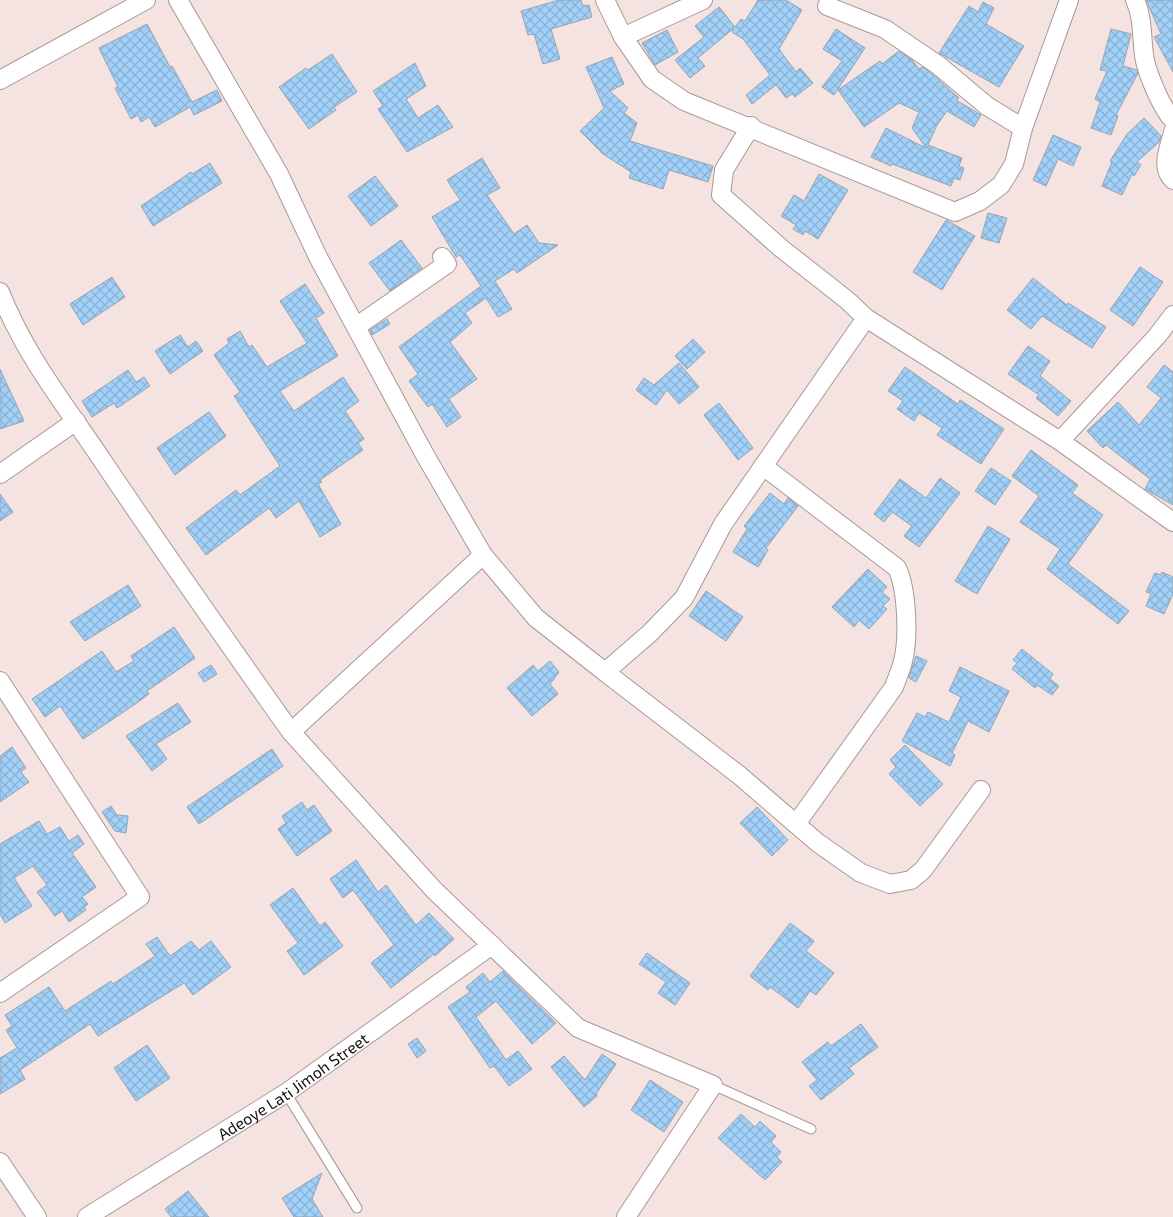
<svg xmlns="http://www.w3.org/2000/svg" width="1173" height="1217" viewBox="0 0 1173 1217" font-family="'Exo 2',sans-serif">
	<style>
		.building { fill: url(#building-cross-hatch); stroke: #99a4af }
		.lines { fill: none; stroke-linecap: round; stroke-linejoin: round }
		.lane-casing { stroke: #a99897; stroke-width: 11 }
		.street-casing { stroke: #a99897; stroke-width: 20 }
		.lane { stroke: #fff; stroke-width: 9 }
		.street { stroke: #fff; stroke-width: 18 }
		.labels { text-anchor: middle; dominant-baseline: central; stroke-width: 4.5; stroke-linejoin: round; paint-order: stroke }
		.street-label { font-size: 16px; fill: #140e0e; stroke: #fff }
	</style>
	<defs>
		<pattern id="building-cross-hatch" width="8" height="8" patternUnits="userSpaceOnUse" patternTransform="scale(1.25)"><rect width="8" height="8" fill="#a1d0f9"/><path d="M0 0l8 8M0 8l8-8" fill="none" stroke="#8ab1d4"/></pattern>
	</defs>
	<rect width="100%" height="100%" fill="#f5e3e1"/>
	<g class="building">
		<path d="M559,0H581L583,6L589,5L592,17L551,29L560,59L543,64L534,34L528,35L521,11Z"/>
		<path d="M758,0H786L802,10L779,49L796,72L800,68L813,83L795,97L792,94L786,98L776,85L752,104L746,95L770,75L743,39L732,32L734,28L698,58L705,66L690,78L675,60L704,37L695,26L719,7L735,27L741,19L745,21Z"/>
		<path d="M1146,0H1173V72L1154,37L1161,34Z"/>
		<path d="M983,2L994,8L986,24L1024,46L999,87L939,53L969,6L978,12Z"/>
		<path d="M147,24L170,67L172,66L192,102L217,90L222,101L194,115L190,107L155,127L149,117L141,122L138,115L131,119L115,88L118,87L99,48Z"/>
		<path d="M836,29L865,48L834,95L822,87L842,61L823,49Z"/>
		<path d="M1111,29L1131,34L1123,66L1137,70L1138,73L1116,115L1118,116L1111,135L1091,128L1100,102L1095,99L1107,71L1100,70Z"/>
		<path d="M667,30L678,52L655,65L642,43Z"/>
		<path d="M899,51L912,60L919,69L923,67L932,74L959,98L956,100L981,115L974,127L947,111L937,125L928,145L962,158L959,166L964,168L960,180L954,178L951,186L892,164L891,166L871,157L886,128L926,148L912,128L919,112L899,103L864,127L838,90L880,61L882,64Z"/>
		<path d="M332,54L357,92L334,107L336,110L309,129L279,87L306,68L308,70Z"/>
		<path d="M612,57L624,84L610,91L628,108L624,113L637,123L630,141L713,166L708,182L669,170L663,189L629,178L631,172L603,154L580,131L604,108L586,67Z"/>
		<path d="M415,63L426,86L406,99L418,118L438,105L453,127L407,152L378,109L383,106L373,91Z"/>
		<path d="M1144,118L1161,136L1159,142L1137,162L1141,165L1134,176L1132,174L1122,195L1102,186L1112,162L1110,161L1127,134Z"/>
		<path d="M1053,135L1081,147L1073,166L1058,159L1046,186L1033,180Z"/>
		<path d="M482,158L500,188L487,195L514,234L527,225L539,243L558,245L517,273L514,269L495,281L512,309L498,317L486,298L465,313L472,323L450,342L477,379L449,399L461,417L447,427L432,404L428,407L409,381L418,374L399,347L481,286L460,255L456,257L432,217L460,200L447,180Z"/>
		<path d="M210,163L222,183L153,226L141,206L191,172L192,174Z"/>
		<path d="M819,174L848,190L818,239L805,231L803,235L793,229L796,225L781,216L794,195L804,201Z"/>
		<path d="M375,176L398,206L371,226L348,196Z"/>
		<path d="M988,213L1007,218L999,243L981,238Z"/>
		<path d="M946,220L975,236L942,290L913,272Z"/>
		<path d="M401,240L422,268L390,291L369,263Z"/>
		<path d="M1140,267L1163,282L1133,326L1110,310Z"/>
		<path d="M112,277L125,297L83,325L70,304Z"/>
		<path d="M1033,278L1067,305L1068,303L1106,327L1092,348L1042,316L1031,329L1007,310Z"/>
		<path d="M305,284L324,313L316,318L338,356L280,391L294,411L343,377L359,401L345,411L364,439L358,443L363,450L320,480L322,482L318,484L341,524L320,537L299,501L276,518L269,508L206,555L186,528L236,490L240,495L280,466L234,396L240,392L214,355L229,343L227,339L240,331L249,347L252,345L267,367L307,343L280,301Z"/>
		<path d="M387,319L390,324L372,335L370,330Z"/>
		<path d="M180,335L188,347L196,341L203,351L170,374L155,351Z"/>
		<path d="M693,339L705,352L687,369L675,356Z"/>
		<path d="M1028,346L1050,361L1040,376L1071,401L1058,416L1036,398L1039,395L1008,374Z"/>
		<path d="M679,363L699,387L679,404L667,390L656,405L636,390L644,378L654,385Z"/>
		<path d="M1164,365L1173,372V505L1145,489L1150,479L1106,445L1103,448L1087,431L1118,402L1139,425L1161,398L1147,387Z"/>
		<path d="M905,367L958,404L960,400L1004,429L981,464L937,435L942,428L919,413L914,421L897,409L903,401L888,391Z"/>
		<path d="M0,369L24,421L0,429Z"/>
		<path d="M128,370L136,382L144,377L150,386L117,408L114,403L92,417L82,401Z"/>
		<path d="M719,403L753,448L738,460L704,415Z"/>
		<path d="M209,412L226,436L175,475L157,448Z"/>
		<path d="M1031,450L1078,485L1072,493L1103,515L1068,564L1129,611L1118,624L1047,569L1060,549L1020,522L1039,496L1012,476Z"/>
		<path d="M991,468L1011,481L995,505L975,491Z"/>
		<path d="M940,478L960,493L919,547L904,536L912,526L892,512L884,522L874,514L900,479L926,498Z"/>
		<path d="M770,493L784,504L788,498L798,506L766,548L768,550L758,567L733,552L747,529L744,526Z"/>
		<path d="M0,494L13,512L0,521Z"/>
		<path d="M988,526L1010,539L977,594L955,581Z"/>
		<path d="M868,569L887,587L882,592L890,599L883,606L887,609L869,629L859,620L854,627L832,607Z"/>
		<path d="M1162,572L1173,577V594L1164,614L1146,606L1151,594L1146,592L1155,573L1161,575Z"/>
		<path d="M128,585L141,606L85,641L70,622Z"/>
		<path d="M706,591L743,617L726,641L689,616Z"/>
		<path d="M174,627L195,658L147,691L149,694L134,705L83,739L60,706L45,717L32,699L102,651L116,672L134,661L131,656Z"/>
		<path d="M1022,649L1053,674L1050,679L1059,686L1052,695L1037,685L1035,688L1012,669L1017,663L1013,660Z"/>
		<path d="M916,656L927,661L916,682L909,678Z"/>
		<path d="M550,661L559,672L550,684L558,694L532,716L507,688L533,665L538,671Z"/>
		<path d="M211,665L217,674L204,682L198,673Z"/>
		<path d="M960,667L1009,691L989,732L968,721L952,753L955,755L950,766L902,741L917,713L925,717L928,712L949,722L961,697L949,691Z"/>
		<path d="M178,703L191,722L156,744L167,759L152,771L126,736Z"/>
		<path d="M905,745L943,784L920,806L889,774L896,767L890,760Z"/>
		<path d="M12,747L26,768L21,772L29,782L0,802V756Z"/>
		<path d="M272,749L283,766L199,824L187,807Z"/>
		<path d="M302,802L307,810L314,805L332,831L297,856L278,829L286,823L282,816Z"/>
		<path d="M111,806L117,815L128,816L126,833L115,831L102,812Z"/>
		<path d="M757,807L788,840L772,856L740,823Z"/>
		<path d="M39,821L47,834L60,827L69,841L78,835L84,844L72,853L96,887L82,897L88,904L84,907L86,910L69,922L62,911L55,916L37,892L47,885L33,866L14,878L32,906L5,923L0,914V844Z"/>
		<path d="M356,860L378,892L386,885L416,925L429,913L454,939L435,956L434,954L391,988L371,963L394,945L353,890L343,898L330,879Z"/>
		<path d="M293,888L320,926L325,922L343,946L304,975L287,951L298,943L270,905Z"/>
		<path d="M790,923L814,941L806,951L834,973L816,995L810,991L798,1008L770,987L768,990L750,976Z"/>
		<path d="M157,937L170,956L191,941L199,950L211,941L231,967L193,995L184,983L98,1036L90,1024L20,1070L25,1079L0,1094V1058L17,1048L6,1030L12,1026L5,1015L49,987L65,1011L111,981L113,984L155,956L146,944Z"/>
		<path d="M647,953L690,983L675,1005L658,993L666,982L639,964Z"/>
		<path d="M503,971L556,1023L532,1044L496,1001L476,1017L506,1060L518,1051L532,1069L509,1086L494,1066L490,1068L448,1007L470,992L466,987L483,973L490,982Z"/>
		<path d="M861,1024L878,1047L849,1068L854,1074L821,1100L809,1086L817,1080L802,1062L828,1042L831,1046Z"/>
		<path d="M417,1038L426,1051L417,1058L408,1044Z"/>
		<path d="M147,1045L170,1078L136,1101L114,1068Z"/>
		<path d="M602,1054L616,1064L596,1094L597,1096L584,1107L551,1067L564,1056L585,1080Z"/>
		<path d="M650,1080L683,1102L664,1132L631,1110Z"/>
		<path d="M741,1114L755,1127L760,1121L776,1136L771,1142L781,1152L777,1157L782,1162L765,1180L718,1138Z"/>
		<path d="M322,1173L312,1199L323,1217H294L282,1198Z"/>
		<path d="M188,1191L209,1217H171L165,1209Z"/>
	</g>
	<g class="lines">
		<g class="lane-casing">
			<g id="lane">
				<path d="M713,1085L811,1129"/>
				<path d="M286,1093L357,1208"/>
			</g>
		</g>
		<g class="street-casing">
			<g id="street">
				<path d="M178,0L279,174L318,257L425,455L483,555L536,618L605,672L650,633L684,598L723,524L866,318"/>
				<path d="M605,0L623,37L652,79L684,101L955,212L980,201L1001,185L1014,164L1023,128L1069,0"/>
				<path d="M1135,0C1144,19 1141,41 1145,61C1149,77 1162,109 1173,120"/>
				<path d="M827,6L885,29L938,65L987,106L1023,128"/>
				<path d="M623,37L703,0"/>
				<path d="M0,80L146,0"/>
				<path d="M751,126L724,170L721,195L782,249L847,300L866,318L1060,441L1173,522"/>
				<path d="M1173,132C1169,149 1160,167 1173,180"/>
				<path d="M0,292C26,357 64,403 102,460C164,552 227,642 291,732L483,555"/>
				<path d="M357,326L447,264L442,257"/>
				<path d="M1060,441L1158,335L1173,315"/>
				<path d="M763,466L897,568C907,589 909,638 903,661C901,670 897,678 894,687L796,824"/>
				<path d="M0,474L76,421"/>
				<path d="M605,672L739,775L818,843L861,873L890,884L911,880L923,870L981,790"/>
				<path d="M0,681L140,897L0,993"/>
				<path d="M291,732L434,890L578,1028L713,1085L626,1217"/>
				<path d="M0,1162L37,1217"/>
				<path id="s1" d="M87,1217L286,1093L492,945"/>
			</g>
		</g>
		<use href="#lane" class="lane"/>
		<use href="#street" class="street"/>
	</g>
	<g class="labels">
		<g class="street-label">
			<text stroke="none"><textPath href="#s1" startOffset="244">Adeoye Lati Jimoh Street</textPath></text>
		</g>
	</g>
</svg>
